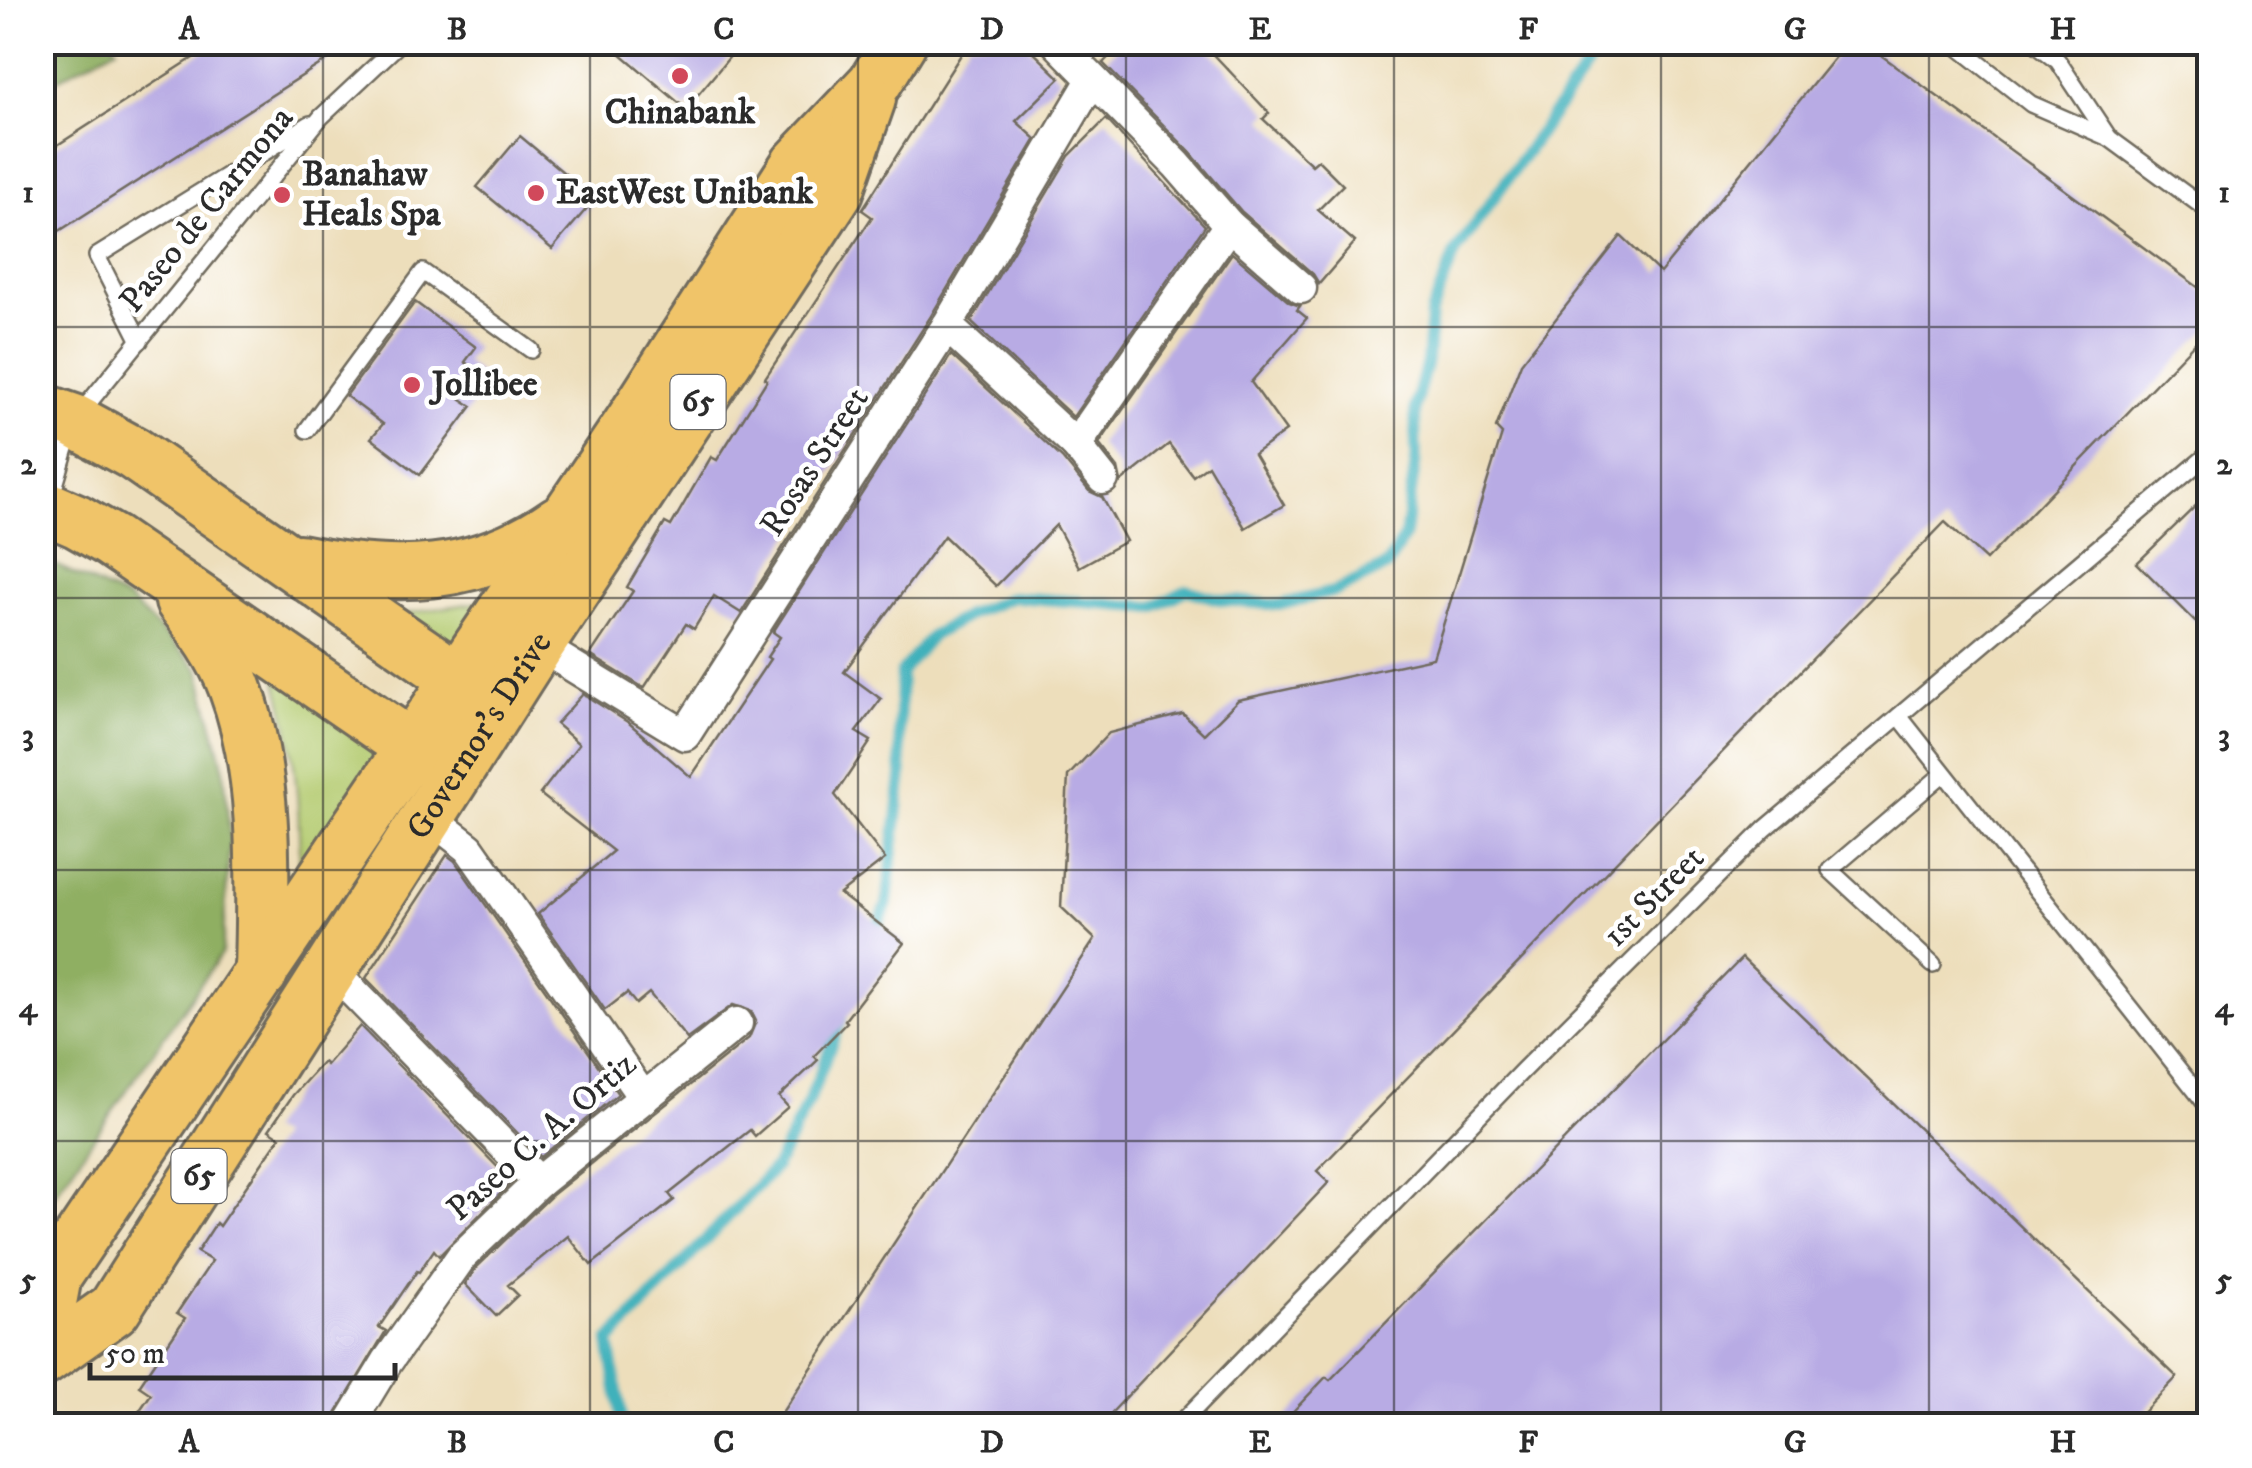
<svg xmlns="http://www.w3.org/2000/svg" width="2252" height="1468" viewBox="0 0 2252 1468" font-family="'IM FELL DW Pica',serif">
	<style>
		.green { fill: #b4cb6f; stroke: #707b4d; stroke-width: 2.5 }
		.forest { fill: #8faf62; stroke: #5d6d46; stroke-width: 2.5 }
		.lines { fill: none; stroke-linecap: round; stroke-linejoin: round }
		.stream { stroke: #41b1bb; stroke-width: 12 }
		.building { fill: #b8abe4 }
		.service-casing { stroke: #6f6a5d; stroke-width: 20 }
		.minor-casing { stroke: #6f6a5d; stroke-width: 35 }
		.trunk-casing { stroke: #6f6a5d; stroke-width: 58 }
		.service { stroke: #fff; stroke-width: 15 }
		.minor { stroke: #fff; stroke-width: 30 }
		.trunk { stroke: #f0c469; stroke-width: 52 }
		.grid { fill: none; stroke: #2b2b2b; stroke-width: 2.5; stroke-opacity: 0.55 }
		.poi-dot { fill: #d1495b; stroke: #fff; stroke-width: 4 }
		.labels { text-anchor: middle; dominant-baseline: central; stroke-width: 9; stroke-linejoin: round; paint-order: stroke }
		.shield { fill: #fff; stroke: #6b6b6b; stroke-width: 2.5 }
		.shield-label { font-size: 32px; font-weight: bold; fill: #2b2b2b }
		.poi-label { font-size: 35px; font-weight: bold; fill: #2b2b2b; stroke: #fff; text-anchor: start }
		.street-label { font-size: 35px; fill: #2b2b2b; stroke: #fff }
		.neatline { fill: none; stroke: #2b2b2b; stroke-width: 4 }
		.grid-label { font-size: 32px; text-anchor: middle; font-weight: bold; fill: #2b2b2b }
	</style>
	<rect width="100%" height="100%" fill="#fff"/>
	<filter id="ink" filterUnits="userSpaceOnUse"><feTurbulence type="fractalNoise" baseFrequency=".01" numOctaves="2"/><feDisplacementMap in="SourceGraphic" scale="20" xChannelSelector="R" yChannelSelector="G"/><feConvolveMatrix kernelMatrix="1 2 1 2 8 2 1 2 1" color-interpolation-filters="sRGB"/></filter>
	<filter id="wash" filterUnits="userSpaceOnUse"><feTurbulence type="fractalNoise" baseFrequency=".0048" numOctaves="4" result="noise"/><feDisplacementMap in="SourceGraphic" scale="40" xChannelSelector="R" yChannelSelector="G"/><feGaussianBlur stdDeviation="2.25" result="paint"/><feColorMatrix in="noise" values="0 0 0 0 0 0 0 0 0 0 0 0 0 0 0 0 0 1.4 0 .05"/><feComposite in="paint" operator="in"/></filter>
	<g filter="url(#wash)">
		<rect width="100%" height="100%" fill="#eddebb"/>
		<g class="green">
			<path d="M493,600L454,658L391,616Z"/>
			<path d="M274,671L389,755L299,886C301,809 296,745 274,671Z"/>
		</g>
		<g class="forest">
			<path d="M43,42L114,43L117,47L43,87Z"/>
			<path d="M43,559L129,600L199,669L224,770L230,840L222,953L43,1211Z"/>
		</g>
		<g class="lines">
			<g class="stream">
				<path d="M874,936L887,904L902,775L899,733L901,673L931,636L970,614L1012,597L1154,607L1187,590L1222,600L1279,605L1336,591L1387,566L1405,535L1416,459L1415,407L1427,361L1431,313L1455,253L1604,42"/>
				<path d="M623,1426L609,1342L776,1166L809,1101L841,1020"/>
			</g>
		</g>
		<g id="blocks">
			<g class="building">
				<path d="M218,42H355L42,242V155Z"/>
				<path d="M607,42H742L686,109Z"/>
				<path d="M969,42H1023L1060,78L1016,121L1036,139L931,316L741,613L714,596L694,629L686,624L644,688L590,655L633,591L627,587L665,523L671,526L711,457L717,460L767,380L765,378L872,217L862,210Z"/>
				<path d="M1123,42H1202L1269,113L1263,119L1312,165L1318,160L1343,185L1318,210L1355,242L1319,284L1313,274L1242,212L1190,152L1103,63Z"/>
				<path d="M1847,42H1863L2210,296V327L1986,560L1945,522L1317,1171L1329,1182L1099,1426H773L1095,939L1061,907L1068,776L1109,733L1183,714L1204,734L1238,700L1433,658L1502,434L1496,428L1521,363L1621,236L1660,273Z"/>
				<path d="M1106,119L1205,226L1073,417L971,322L1069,156Z"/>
				<path d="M520,136L595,199L552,249L477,187Z"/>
				<path d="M1232,253L1289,302L1300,306L1297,310L1307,318L1251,382L1286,431L1254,454L1284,505L1245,528L1208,465L1193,476L1169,444L1121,482L1118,468L1099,444Z"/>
				<path d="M415,302L476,347L465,362L480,374L461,399L472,406L420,475L371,438L383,424L346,396Z"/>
				<path d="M951,355L1062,458L1089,491L1102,497L1126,541L1079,567L1056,525L996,586L944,536L844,672L881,699L856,732L871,741L835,795L885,859L840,894L904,943L845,1020L847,1022L814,1056L818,1060L779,1097L788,1107L755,1136L750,1130L669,1194L674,1200L591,1265L568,1236L508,1285L518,1295L496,1316L465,1284L476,1268L551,1196L749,1038L756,1021L751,1011L733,1005L687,1039L649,993L636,1004L627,993L605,1010L538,914L613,851L540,794L579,744L556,724L583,694L629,723L691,777L770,659L767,657L780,637L773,632Z"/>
				<path d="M2210,492V636L2137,563Z"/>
				<path d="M447,855L455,861L618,1094L541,1157L366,978Z"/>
				<path d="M1742,958L2177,1377L2130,1426H1279L1326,1377L1330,1380Z"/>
				<path d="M360,1026L512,1182L439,1256L434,1250L419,1272L417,1271L379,1327L386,1331L329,1426H129L151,1394L139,1386L185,1318L177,1313L212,1261L197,1252L216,1223L219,1226L280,1137L269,1130L293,1095L323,1062L326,1065Z"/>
			</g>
		</g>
	</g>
	<g filter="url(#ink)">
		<use href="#blocks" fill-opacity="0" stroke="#6f6a5d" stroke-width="2.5"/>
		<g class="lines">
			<g class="service-casing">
				<g id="service">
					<path d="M1952,42L2031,104L2109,138L2210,212"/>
					<path d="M2034,42L2058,61L2109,138"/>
					<path d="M140,341L97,256L310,124"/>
					<path d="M307,430L423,272L531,350"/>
					<path d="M50,502L74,421L321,117L401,42"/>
					<path d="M1899,716L2210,1109"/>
					<path d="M1933,965L1830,870L1943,774"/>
					<path d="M1178,1426L1523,1070L1765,829L2210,453"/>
				</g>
			</g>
			<g class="minor-casing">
				<g id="minor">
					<path d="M1056,42L1177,165L1229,225L1301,288"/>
					<path d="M947,326L1076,445L1103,479"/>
					<path d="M1076,445L1229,225"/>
					<path d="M538,645L685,735L947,326L1092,80"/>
					<path d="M429,817L469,848L643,1097"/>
					<path d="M331,969L539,1182"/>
					<path d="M348,1426L387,1362L462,1256L539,1182L737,1023"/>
				</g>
			</g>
			<g class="trunk-casing">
				<g id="trunk">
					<path d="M42,410L74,421L133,453L485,698"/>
					<path d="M42,506L77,521L112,541L441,767"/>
					<path d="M299,561C395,580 476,580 559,522"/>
					<path d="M182,601C203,628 223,655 235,687C268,775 263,880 261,973"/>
					<path d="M42,1345L55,1276L631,423L797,165L874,84L900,42"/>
					<path id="s1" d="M42,1360L114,1309L535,649L837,191L869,99"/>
				</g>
			</g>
			<use href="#service" class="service"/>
			<use href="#minor" class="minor"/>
			<use href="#trunk" class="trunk"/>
		</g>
	</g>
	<path class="grid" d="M323,42V1426M590,42V1426M858,42V1426M1126,42V1426M1394,42V1426M1661,42V1426M1929,42V1426M42,327H2210M42,598H2210M42,870H2210M42,1141H2210"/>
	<g class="poi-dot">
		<circle cx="680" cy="76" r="10"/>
		<circle cx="536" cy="193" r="10"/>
		<circle cx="282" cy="195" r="10"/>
		<circle cx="412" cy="385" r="10"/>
	</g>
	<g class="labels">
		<g class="shield">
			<rect x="670.5" y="375" width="55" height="54" rx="8"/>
			<rect x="171.5" y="1149" width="55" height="54" rx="8"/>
		</g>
		<g class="shield-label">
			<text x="698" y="402">65</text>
			<text x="199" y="1176">65</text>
		</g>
		<g class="poi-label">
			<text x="680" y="113" text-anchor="middle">Chinabank</text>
			<text x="302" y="175">Banahaw<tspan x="302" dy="40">Heals Spa</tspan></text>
			<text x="556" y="193">EastWest Unibank</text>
			<text x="432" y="385">Jollibee</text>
		</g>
		<g class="street-label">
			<text transform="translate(207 210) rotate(-51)">Paseo de Carmona</text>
			<text transform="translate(815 462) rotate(-57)">Rosas Street</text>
			<text stroke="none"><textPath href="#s1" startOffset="768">Governor's Drive</textPath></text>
			<text transform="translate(1654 897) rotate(-45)">1st Street</text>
			<text transform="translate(542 1137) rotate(-41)">Paseo C. A. Ortiz</text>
		</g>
	</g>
	<rect width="2252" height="1468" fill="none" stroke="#fff" stroke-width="110"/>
	<path d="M90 1363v15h305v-15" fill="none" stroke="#2b2b2b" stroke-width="5"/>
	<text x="105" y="1363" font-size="30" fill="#2b2b2b" stroke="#ffffff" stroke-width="8" paint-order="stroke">50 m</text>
	<rect x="55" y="55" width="2142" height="1358" class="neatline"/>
	<g class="grid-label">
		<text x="189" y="39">A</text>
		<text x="457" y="39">B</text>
		<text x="724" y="39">C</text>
		<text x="992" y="39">D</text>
		<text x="1260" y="39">E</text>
		<text x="1528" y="39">F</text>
		<text x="1795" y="39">G</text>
		<text x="2063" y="39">H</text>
		<text x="28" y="202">1</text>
		<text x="2224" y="202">1</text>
		<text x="28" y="474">2</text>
		<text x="2224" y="474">2</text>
		<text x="28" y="745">3</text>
		<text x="2224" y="745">3</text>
		<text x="28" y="1017">4</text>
		<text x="2224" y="1017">4</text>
		<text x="28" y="1289">5</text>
		<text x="2224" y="1289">5</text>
		<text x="189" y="1452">A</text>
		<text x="457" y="1452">B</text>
		<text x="724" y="1452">C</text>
		<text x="992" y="1452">D</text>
		<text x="1260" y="1452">E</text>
		<text x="1528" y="1452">F</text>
		<text x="1795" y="1452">G</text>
		<text x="2063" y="1452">H</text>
	</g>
</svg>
